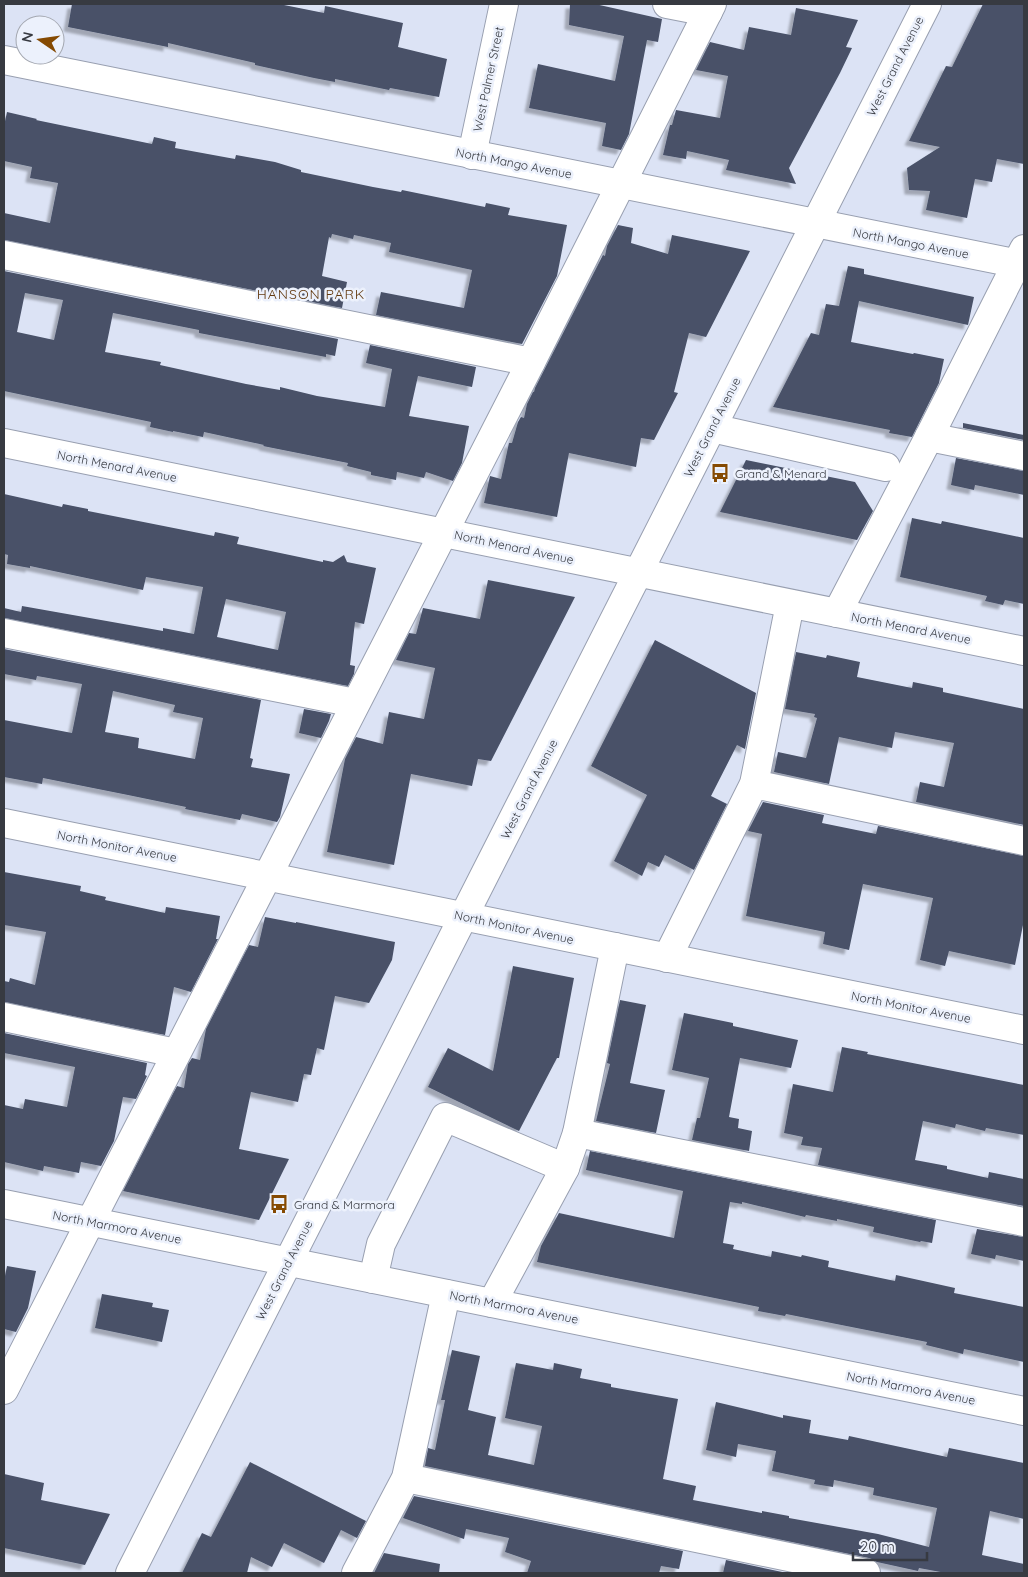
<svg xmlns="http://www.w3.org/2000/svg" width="1028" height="1577" viewBox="0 0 1028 1577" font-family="Quicksand,sans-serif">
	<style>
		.building { fill: #485168; fill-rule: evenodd; filter: url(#shadow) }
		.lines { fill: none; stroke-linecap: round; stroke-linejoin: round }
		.minor-casing { stroke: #989fb0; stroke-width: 30 }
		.major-casing { stroke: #989fb0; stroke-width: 30 }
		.minor { stroke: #fff; stroke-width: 28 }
		.major { stroke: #fff; stroke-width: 28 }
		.labels { text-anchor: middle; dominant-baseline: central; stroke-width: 5; stroke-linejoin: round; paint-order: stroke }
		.street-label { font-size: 12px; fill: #373a41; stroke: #ecf1fc }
		.poi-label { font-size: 12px; fill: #373a41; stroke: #ecf1fc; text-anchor: start }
		.neighbourhood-label { font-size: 14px; letter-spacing: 1px; fill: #633a10; stroke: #ecf1fc }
	</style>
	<defs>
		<filter id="shadow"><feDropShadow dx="-4.5" dy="4.5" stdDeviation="1" flood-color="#0004"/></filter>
	</defs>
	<rect width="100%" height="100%" fill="#dce3f5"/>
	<g class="building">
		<path d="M72,4H279L324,13L325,6L403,23L398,47L447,59L439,97L390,88L389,90L335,79V82L314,78L255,65V63L168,43V47L68,27Z"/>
		<path d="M570,4H595L662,19L658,42L647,40L629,134L621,150L602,146L606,123L529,108L538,64L615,81L624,36L569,25Z"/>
		<path d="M983,4H1024V164L997,159L992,182L975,179L967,218L926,210L930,191L909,190L907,168L940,147L909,141L946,66L952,67Z"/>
		<path d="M796,8L858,20L846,47L852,48L840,73L789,168L796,184L726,170L729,160L687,151L686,159L663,155L670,125H672L676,110L720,118L728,76L696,70L710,42L744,50L749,27L791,35Z"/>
		<path d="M7,112L37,119L36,120L152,144L154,137L176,142L175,148L235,159L236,155L275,162L301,170V172L373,187L401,192L402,190L485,207L486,203L510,208L508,215L567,225L557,276L522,344L376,315L381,292L464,308L472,270L389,252L391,243L354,235L353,239L332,234L331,238L329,237L322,276L347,282L342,308L4,240V213L50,223L58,183L30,178L32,167L4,161V126Z"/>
		<path d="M618,225L633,228L631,243L668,254L672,235L750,251L706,337L689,333L674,392L678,393L654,440L641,438L636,467L569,453L557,517L484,503L490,476L501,479L509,443H512L518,422L521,417L524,418L527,404L533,392H534L535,388L603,255L605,256L607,246Z"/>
		<path d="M848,266L864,269V274L974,297L968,325L859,301L851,342L913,354L914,353L944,359L939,383L912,437L889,433L890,430L773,407L811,333L819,335L826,304L839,306Z"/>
		<path d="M4,271L338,339L335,356L326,354V357L199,333V330L113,313L105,352L161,362L160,365L246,384L280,390V387L317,396L385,407L392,369L366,363L370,345L476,367L472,387L418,376L409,416L469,426L462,463L453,481L426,472L424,478L397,472L396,480L371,475V472L347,466L348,463L263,446L264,445L204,432L203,437L173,431V432L150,427L151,422L4,391ZM25,293L63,300L54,340L17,332Z"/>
		<path d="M963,423L1024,435V440L963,428Z"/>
		<path d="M956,458L1024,471V495L975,485L974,490L951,485Z"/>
		<path d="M746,460L855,482L873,511L857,540L720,512Z"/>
		<path d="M4,494L62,507L63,504L88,509V511L214,536L215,532L239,537L237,544L323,562V560L333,562L344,555L347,562L376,568L364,624L355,622L350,665L355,666L354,674L348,686L4,618V608L21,612L22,606L163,631V628L194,634L203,587L146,577L143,590L30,566V568L7,564L8,555L4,554ZM226,599L286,612L278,650L217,637Z"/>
		<path d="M912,518L941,524L942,521L1024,538V604L1005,600L1003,605L985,601L987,596L900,577Z"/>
		<path d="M488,580L575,597L491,761L478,759L472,786L411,774L394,865L327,852L345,759L356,737L383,744L389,712L424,719L435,668L396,660L409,633L416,634L423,608L480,619Z"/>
		<path d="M655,640L756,693L745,749L737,745L711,796L727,804L694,870L665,855L659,867L648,862L642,876L614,861L647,795L591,766Z"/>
		<path d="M4,649L261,700L250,758L253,759L251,767L290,774L280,817L277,822L242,814L240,820L185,809L186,807L128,795L43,778L42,784L4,777V720L72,733L82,684L37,676L36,680L4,674ZM113,691L175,705L173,712L203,718L195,759L138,748L139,738L105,732Z"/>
		<path d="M796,652L826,658L827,655L860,662L857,677L912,688L913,682L943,688V692L1024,709V825L916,802L920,782L944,787L954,743L895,732L892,748L839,737L829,784L774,772L778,752L806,758L817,718L814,717L815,714L785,709Z"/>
		<path d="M304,709L331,714L329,721L321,738L299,733Z"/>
		<path d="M763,802L824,815L822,823L876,834L878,826L1024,856V920L1015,965L949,951L945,966L920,960L933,898L863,884L849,950L823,944L825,932L746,916L762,834L748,831Z"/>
		<path d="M4,872L81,886L80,891L106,897L105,900L165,913L166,907L220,916L216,939H218L191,992L174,987L165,1035L4,1002V981L9,982L10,978L35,985L46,932L4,925Z"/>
		<path d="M265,917L296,923V922L395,942L392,960L369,1003L335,996L324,1050L317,1048L311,1075L304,1074L298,1102L251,1092L239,1149L289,1159L259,1220L123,1191L177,1086L184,1088L188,1064L192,1058L200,1060L206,1029L249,945L258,947Z"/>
		<path d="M513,966L574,978L559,1058H557L519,1131L428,1087L448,1048L493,1071Z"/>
		<path d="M620,1000L646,1005L630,1083L665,1090L656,1133L596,1121L610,1064L607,1063Z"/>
		<path d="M684,1013L733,1023V1026L798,1040L791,1068L740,1058L729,1117L739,1119L738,1128L752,1131L749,1151L692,1140L697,1118H700L709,1078L672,1070Z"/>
		<path d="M4,1033L147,1063L145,1075L147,1076L136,1099L123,1097L114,1141L101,1166L81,1162L79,1173L44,1166L43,1171L4,1162V1105L23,1109L25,1099L67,1107L75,1067L4,1053Z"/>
		<path d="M842,1047L868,1052L867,1054L1024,1085V1135L986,1128L985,1131L956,1124L955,1128L923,1121L915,1160L947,1166V1169L988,1178L989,1172L1024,1179V1206L818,1165L822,1148L801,1145L803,1137L784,1133L793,1084L833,1092Z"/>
		<path d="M590,1151L936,1220L932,1243L921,1241L920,1242L873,1232L874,1227L837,1219V1221L806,1215L805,1217L742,1202V1204L730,1202L723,1243L734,1245L733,1249L771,1257L772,1251L801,1257L802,1255L829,1261L828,1267L895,1281L896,1275L955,1288L954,1293L1024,1307V1362L964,1349L963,1354L926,1345L927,1342L786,1314L785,1316L758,1311L759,1307L537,1262L541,1246L559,1213L674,1238L683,1191L586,1170Z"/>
		<path d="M977,1229L1024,1237V1261L996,1255L995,1259L971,1254Z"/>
		<path d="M7,1266L36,1271L28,1308L16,1332L4,1329V1281Z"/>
		<path d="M102,1294L153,1303L152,1307L169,1310L162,1342L95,1328Z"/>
		<path d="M452,1350L480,1356L468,1410L496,1417L488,1455L534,1465L542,1426L505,1418L516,1363L553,1370L554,1363L582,1369L580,1378L611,1384V1387L678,1399L663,1479L696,1486L693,1500L762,1513V1511L789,1516V1518L878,1534L929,1547L937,1508L873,1495L874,1488L834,1480L833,1487L814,1484L815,1480L772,1471L776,1451L738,1444L736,1457L706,1450L716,1402L783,1418V1415L811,1420L809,1433L848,1440L849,1436L947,1457L949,1448L1024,1463V1519L990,1511L982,1555L1024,1564V1573H946L919,1568L918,1571L877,1562L869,1558L425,1466L428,1448L435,1450L445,1400H441Z"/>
		<path d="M250,1462L366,1521L357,1538L341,1530L324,1563L284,1543L272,1567L251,1557L247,1573H182L202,1533L211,1537Z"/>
		<path d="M4,1474L44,1483L41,1500L110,1514L85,1565L4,1548Z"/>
		<path d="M414,1496L683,1551L679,1569L661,1566L659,1573H527L531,1561L505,1552L509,1538L466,1529L464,1539L403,1518Z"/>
		<path d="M384,1553L440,1564L439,1573H374Z"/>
		<path d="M726,1560L787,1573H723Z"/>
	</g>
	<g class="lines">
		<g class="minor-casing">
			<g id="minor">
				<path d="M667,4L708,12"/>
				<path d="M4,60L1024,265"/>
				<path d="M472,155L504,4"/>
				<path d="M4,255L531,362"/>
				<path d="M712,428L886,467"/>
				<path d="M929,437L1024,456"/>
				<path d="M4,443C344,512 684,583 1024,651"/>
				<path d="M837,613L929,437L1024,249"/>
				<path d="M4,633L355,703"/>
				<path d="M754,784L1024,841"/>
				<path d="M4,823L1024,1030"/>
				<path d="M667,958L754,784L790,604"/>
				<path d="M4,1017L176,1053"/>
				<path d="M577,1133L1024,1222"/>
				<path d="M4,1204L1024,1411"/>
				<path d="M373,1279L381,1244L445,1117L565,1168"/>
				<path d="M492,1303L565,1168L577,1133L615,947"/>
				<path d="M4,1390L531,362L712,4"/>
				<path d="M406,1478L866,1573"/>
				<path d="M356,1573L406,1478L446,1294"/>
			</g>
		</g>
		<g class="major-casing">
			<path id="major" d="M130,1573L927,4"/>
		</g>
		<use href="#minor" class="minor"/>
		<use href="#major" class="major"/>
	</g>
	<defs>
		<g id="bus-bare" transform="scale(1.5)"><path d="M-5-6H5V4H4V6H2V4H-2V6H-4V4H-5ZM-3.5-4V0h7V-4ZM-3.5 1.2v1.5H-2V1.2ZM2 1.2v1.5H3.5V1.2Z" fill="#854a02" stroke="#ecf1fc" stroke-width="2.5" paint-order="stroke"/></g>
	</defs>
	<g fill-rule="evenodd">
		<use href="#bus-bare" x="720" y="473"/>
		<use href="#bus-bare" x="279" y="1204"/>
	</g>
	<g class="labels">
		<g class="street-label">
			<text transform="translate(895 66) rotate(-63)">West Grand Avenue</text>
			<text transform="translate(488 79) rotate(-78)">West Palmer Street</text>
			<text transform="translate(514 163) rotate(11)">North Mango Avenue</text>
			<text transform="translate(911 243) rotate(11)">North Mango Avenue</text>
			<text transform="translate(712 427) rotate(-63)">West Grand Avenue</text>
			<text transform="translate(117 466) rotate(11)">North Menard Avenue</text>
			<text transform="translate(514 547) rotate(12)">North Menard Avenue</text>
			<text transform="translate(911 628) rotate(11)">North Menard Avenue</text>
			<text transform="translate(529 789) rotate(-63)">West Grand Avenue</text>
			<text transform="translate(117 846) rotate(11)">North Monitor Avenue</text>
			<text transform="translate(514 927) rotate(12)">North Monitor Avenue</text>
			<text transform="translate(911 1007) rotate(11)">North Monitor Avenue</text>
			<text transform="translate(117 1227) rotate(11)">North Marmora Avenue</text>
			<text transform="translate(284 1270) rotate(-63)">West Grand Avenue</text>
			<text transform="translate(514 1307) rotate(11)">North Marmora Avenue</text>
			<text transform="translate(911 1388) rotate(11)">North Marmora Avenue</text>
		</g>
		<g class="poi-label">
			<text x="735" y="473">Grand &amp; Menard</text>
			<text x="294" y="1204">Grand &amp; Marmora</text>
		</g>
		<g class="neighbourhood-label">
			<text x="311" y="294">HANSON PARK</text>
		</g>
	</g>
	<rect width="1028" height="1577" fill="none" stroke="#373a41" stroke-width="10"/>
	<g transform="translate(40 40) rotate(283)"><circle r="24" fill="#ecf1fc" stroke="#a4a8b1"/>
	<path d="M0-4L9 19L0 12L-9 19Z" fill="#854a02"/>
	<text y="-8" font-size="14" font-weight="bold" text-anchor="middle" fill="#373a41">N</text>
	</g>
	<path d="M853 1552v8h74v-8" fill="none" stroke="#373a41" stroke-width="2.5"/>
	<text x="860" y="1552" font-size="15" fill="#373a41" stroke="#ecf1fc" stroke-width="4" paint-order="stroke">20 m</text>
</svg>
